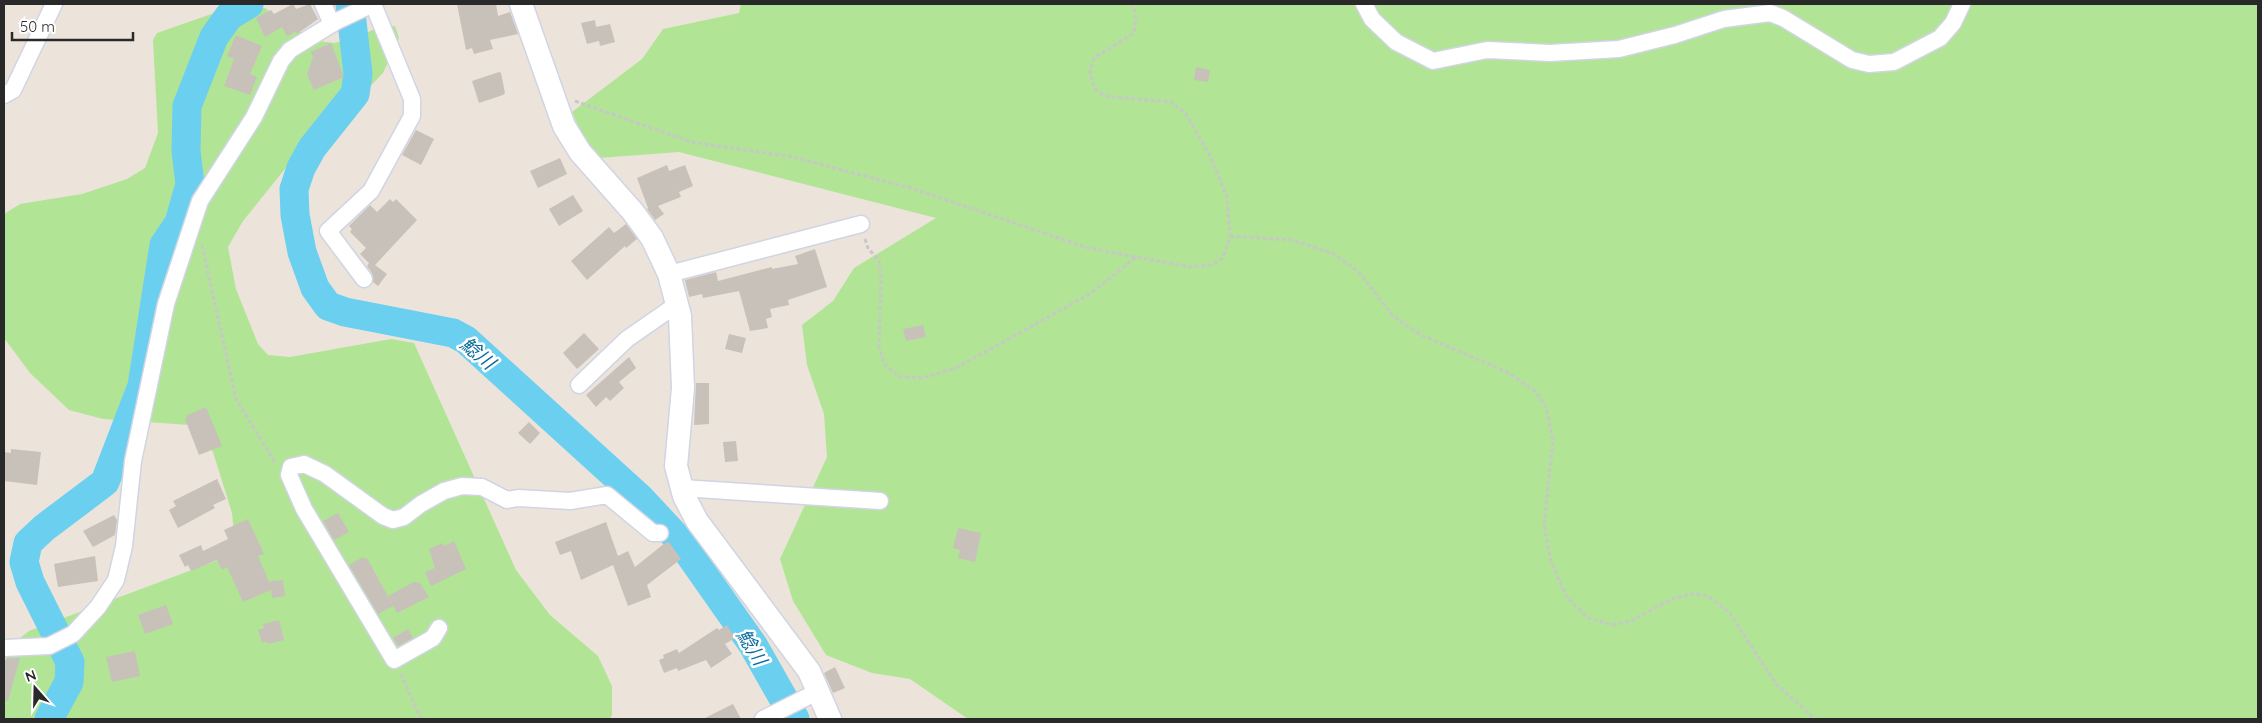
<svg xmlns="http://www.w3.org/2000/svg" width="2262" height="723" viewBox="0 0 2262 723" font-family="Quicksand,'Noto Sans JP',sans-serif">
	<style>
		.green { fill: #b2e496 }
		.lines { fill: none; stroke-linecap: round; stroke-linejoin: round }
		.river { stroke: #6bcff0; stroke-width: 29 }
		.building { fill: #c7c1ba }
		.street-casing { stroke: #d0d4e3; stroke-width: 19 }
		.secondary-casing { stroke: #d0d4e3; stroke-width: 25 }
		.path { stroke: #c7c7c7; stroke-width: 3; stroke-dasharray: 4 2.5; stroke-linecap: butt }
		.street { stroke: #fff; stroke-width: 16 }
		.secondary { stroke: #fff; stroke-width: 22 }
		.labels { text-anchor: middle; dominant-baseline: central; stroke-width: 5; stroke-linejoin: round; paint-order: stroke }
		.water-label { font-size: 19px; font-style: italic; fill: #0b6c9c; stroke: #fff }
	</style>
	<rect width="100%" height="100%" fill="#ece4db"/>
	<g class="green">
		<path d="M240,4L265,8L312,40L334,43L354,39L378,27L395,26L399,38L383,73L336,122L314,133L243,221L228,247L236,289L258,344L268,355L290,357L391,339L414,343L516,570L550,615L598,656L612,686V715L610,719H4V669L10,646L29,631L221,559L235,544L232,513L213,452L190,425L103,419L69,410L30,373L4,338V214L20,204L82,194L127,179L145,168L158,133L153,40L157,33Z"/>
		<path d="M741,4H2258V719H968L910,679L872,673L826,655L793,601L780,559L827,457L824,414L807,365L802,325L833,301L854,268L936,218L679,152L599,158L583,137L572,112L642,59L663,29L739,13Z"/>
	</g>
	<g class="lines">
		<g class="river">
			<path d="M350,4L358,74L355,94L312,148L301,168L294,189L295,215L302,252L315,288L328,306L345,312L453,333L466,340L641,499L680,541L753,645L795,719"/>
			<path d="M49,719L69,682L70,662L30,582L24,562L28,543L44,528L105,482L142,386L164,245L179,223L190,184L186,151L187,106L214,37L229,16L249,4"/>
		</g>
	</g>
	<g class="building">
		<path d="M293,4L296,9L310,4L318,19L297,34L296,31L287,36L282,27L265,37L256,18L271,10L274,14Z"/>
		<path d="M457,4H496L498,16L510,12L518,34L490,40L493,49L474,54L472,48L466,50Z"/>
		<path d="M595,20L596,27L610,24L615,42L600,46L599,41L587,44L581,23Z"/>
		<path d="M236,35L262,46L250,74L257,77L250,95L224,86L234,59L227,56Z"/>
		<path d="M331,43L344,77L314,90L307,74L313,57L311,52Z"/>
		<path d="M1196,67L1210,70L1208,82L1194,80Z"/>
		<path d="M499,72L501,73L505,93L503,95L479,103L472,81Z"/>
		<path d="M416,130L434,139L421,165L402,155Z"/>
		<path d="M560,158L567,174L538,188L530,171Z"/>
		<path d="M667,165L669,171L685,165L693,186L679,192L681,197L658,206L664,214L655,220L647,209L648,208L637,178Z"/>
		<path d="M573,195L583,211L559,226L549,209Z"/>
		<path d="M390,199L393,202L396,199L417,220L375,265L387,274L378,286L373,282L372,273L367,266L369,263L360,254L366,248L350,232L352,229L349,226L370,205L377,212Z"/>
		<path d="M626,224L637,239L626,248L625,246L587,280L571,261L609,227L614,233Z"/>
		<path d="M815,249L827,287L788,300L789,305L770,309L772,317L766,319L768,328L750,331L739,291L703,298L702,294L689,297L685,280L716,272L718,281L772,267V269L798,264L795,256Z"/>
		<path d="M923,325L926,337L906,341L903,329Z"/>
		<path d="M584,333L599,349L577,369L563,353Z"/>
		<path d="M729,334L746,338L742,353L725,349Z"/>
		<path d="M629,357L636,368L619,382L624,388L610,401L606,397L596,407L586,395Z"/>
		<path d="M696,383H709V424L694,425Z"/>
		<path d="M206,407L222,446L199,455L185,419L187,418L186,416Z"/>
		<path d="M529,422L540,433L530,444L518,433Z"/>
		<path d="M736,441L738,461L725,462L723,442Z"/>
		<path d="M11,449L41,452L37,485L4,481V452L11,453Z"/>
		<path d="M217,479L226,499L213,505L215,508L178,528L169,510L176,506L173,501Z"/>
		<path d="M338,513L349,532L334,540L323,521Z"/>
		<path d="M114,515L117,520L115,535L93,547L83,531Z"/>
		<path d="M248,519L264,554L258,556L270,584V581L283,580L285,596L272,598L271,590L243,602L227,567L222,570L217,560L191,571L188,565L185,567L179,555L201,545L203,551L228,539L224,530Z"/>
		<path d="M606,522L618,556L628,551L635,567L665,543L669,542L681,559L647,585L651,597L628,606L613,565L581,580L571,551L560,555L555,542Z"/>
		<path d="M958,528L981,533L975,562L958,558L960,550L953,548Z"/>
		<path d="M454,541L466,569L431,586L425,572L435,568L429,549L442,543L444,546Z"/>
		<path d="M95,556L98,581L58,587L54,564Z"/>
		<path d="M363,557L365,559L367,558L393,606L378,614L349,565Z"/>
		<path d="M414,582L420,583L429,597L397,613L388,596Z"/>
		<path d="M166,605L173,624L145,634L138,615Z"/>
		<path d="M279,620L284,640L268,644L267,642L262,643L258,630L264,628L263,624Z"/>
		<path d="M727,625L735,638L725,644L732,654L711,668L706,660L678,671L677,668L664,673L659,660L664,658L663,655L677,649L679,653L717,628L719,630Z"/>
		<path d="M408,629L413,638L398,646L393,638Z"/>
		<path d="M135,651L140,676L112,682L106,657Z"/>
		<path d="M6,658H20L8,701H4V665Z"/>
		<path d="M835,667L845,688L833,693L824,673Z"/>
		<path d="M733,704L741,719H703Z"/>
	</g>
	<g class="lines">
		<g class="street-casing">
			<g id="street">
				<path d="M323,4L332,24"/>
				<path d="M1364,4L1372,19L1396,42L1433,61L1487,50L1550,53L1619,49L1675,35L1724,19L1770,13L1783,18L1852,60L1869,64L1894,62L1940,38L1953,23L1962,4"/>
				<path d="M4,95L13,90L54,4"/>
				<path d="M669,274L861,224"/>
				<path d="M579,385L627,339L676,305"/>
				<path d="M682,488L880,501"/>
				<path d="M439,628L433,638L394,660L304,509L289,475L291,467L304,464L325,474L383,516L393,520L404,517L421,504L444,491L462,486L482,487L507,500L518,498L570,501L607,495L653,533H660"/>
				<path d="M4,648L49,646L73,634L98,607L116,580L124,546L133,461L166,304L200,201L254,117L281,61L290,50L337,21L373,4L412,99V116L371,191L328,231L364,279"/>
				<path d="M763,719L819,691"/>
			</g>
		</g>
		<g class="secondary-casing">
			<path id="secondary" d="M521,4L564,126L580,152L633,212L652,238L669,274L680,316L683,388L676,466L684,496L697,521L809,671L830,719"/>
		</g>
		<g class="path">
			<path d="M575,101L691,142L793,157L914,189L1088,248L1191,267L1211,265L1223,258L1230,236L1227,197L1210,156L1186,114L1171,102L1104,96L1094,88L1090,71L1094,58L1134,33L1136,16L1132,4"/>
			<path d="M1230,236L1293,240L1334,254L1359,272L1393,316L1421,335L1509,373L1536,392L1546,407L1553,441L1544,525L1551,562L1566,596L1588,618L1612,625L1631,621L1674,598L1692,594L1708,596L1729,612L1776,684L1815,719"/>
			<path d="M865,239L868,248L879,261L881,279L879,348L885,365L900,377L922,378L956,368L1090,294L1136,257"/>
			<path d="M202,245L236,399L276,464"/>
			<path d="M401,674L421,719"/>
		</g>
		<use href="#street" class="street"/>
		<use href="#secondary" class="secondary"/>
	</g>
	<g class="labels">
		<g class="water-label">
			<text transform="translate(478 353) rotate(40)">鯰川</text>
			<text transform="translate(752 647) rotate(58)">鯰川</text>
		</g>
	</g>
	<rect width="2262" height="723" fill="none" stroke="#292929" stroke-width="10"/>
	<g transform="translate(35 688) rotate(340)" stroke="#ffffff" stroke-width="4" paint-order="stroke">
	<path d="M0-4L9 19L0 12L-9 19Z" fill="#292929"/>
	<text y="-8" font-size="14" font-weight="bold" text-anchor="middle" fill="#292929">N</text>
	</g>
	<path d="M12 32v8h121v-8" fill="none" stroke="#292929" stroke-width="2.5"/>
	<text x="20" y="32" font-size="15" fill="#292929" stroke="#ffffff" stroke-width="4" paint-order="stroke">50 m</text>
</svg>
